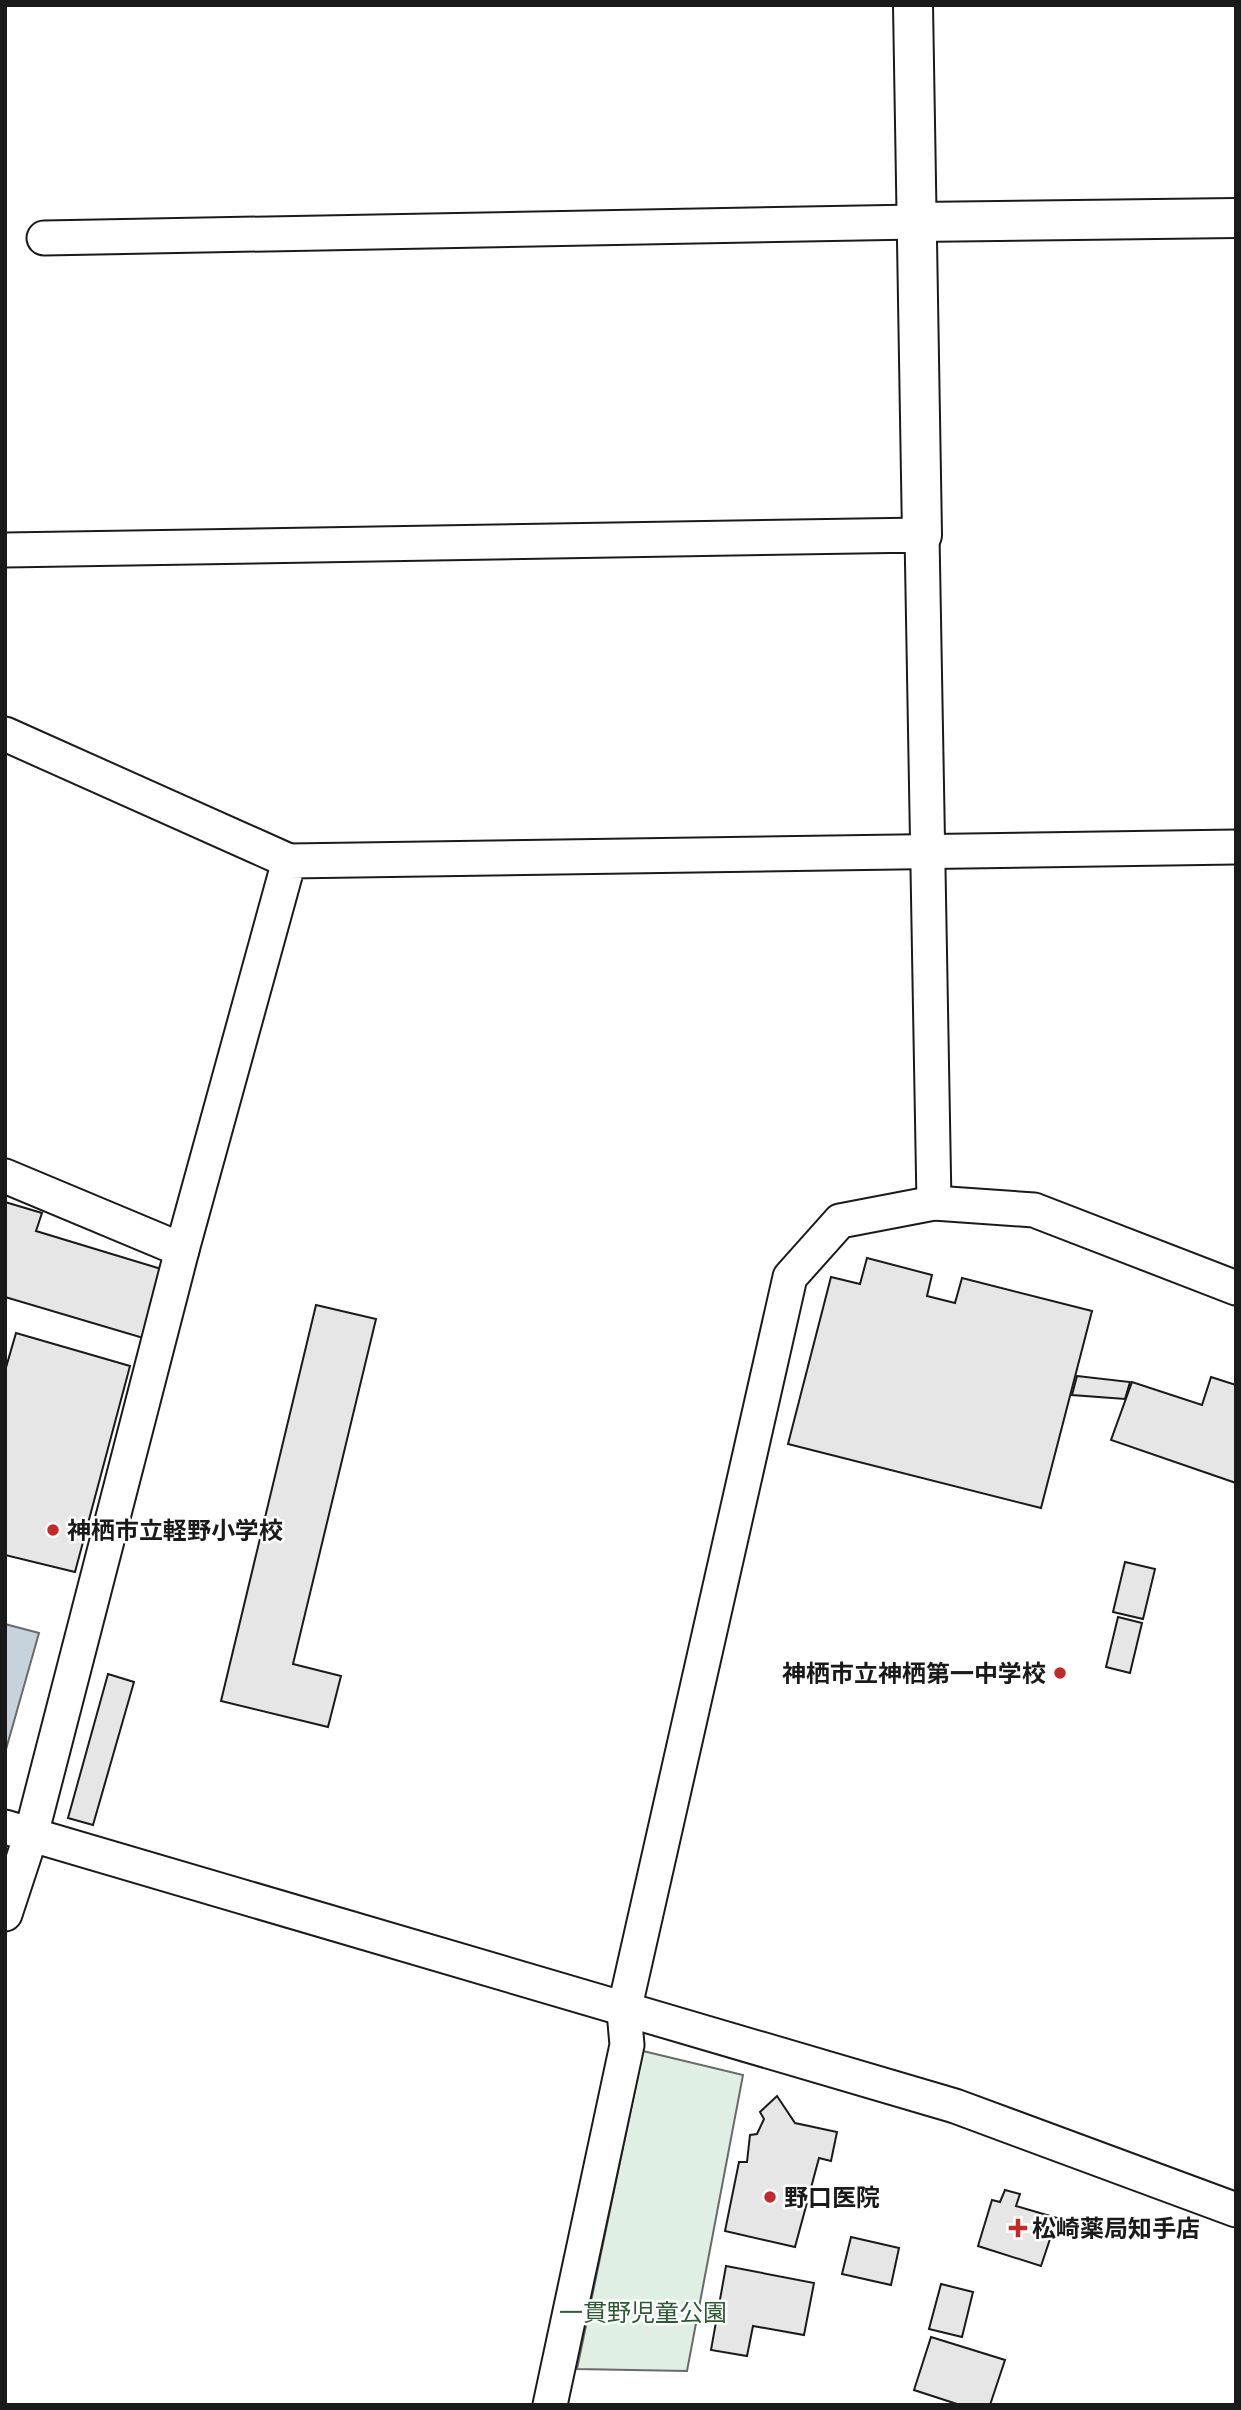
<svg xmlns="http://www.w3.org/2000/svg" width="1241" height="2410" viewBox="0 0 1241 2410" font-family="Montserrat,'Noto Sans JP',sans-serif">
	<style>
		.green { fill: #e0efe3; stroke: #6a6a6a; stroke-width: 2 }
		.water { fill: #c6d2dc; stroke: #6a6a6a; stroke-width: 2 }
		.building { fill: #e6e6e6; stroke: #1a1a1a; stroke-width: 2 }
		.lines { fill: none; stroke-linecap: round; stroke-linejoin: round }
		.street-casing { stroke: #1a1a1a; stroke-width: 37 }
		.secondary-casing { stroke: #1a1a1a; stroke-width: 42 }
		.street { stroke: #fff; stroke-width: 33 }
		.secondary { stroke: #fff; stroke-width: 38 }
		.poi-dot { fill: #c62828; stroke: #fff; stroke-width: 2.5 }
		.labels { text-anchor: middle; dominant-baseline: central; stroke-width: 5; stroke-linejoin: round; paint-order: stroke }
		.poi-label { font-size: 24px; font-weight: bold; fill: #1a1a1a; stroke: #fff; text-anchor: start }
		.park-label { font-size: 24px; fill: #2b5a34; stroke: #fff }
	</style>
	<rect width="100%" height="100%" fill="#fff"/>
	<path class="green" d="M643,2051L743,2075L687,2371L577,2369Z"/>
	<path class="water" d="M5,1624L39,1633L5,1753Z"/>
	<g class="building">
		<path d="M5,1202L42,1213L36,1231L171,1272L150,1340L5,1297Z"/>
		<path d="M867,1258L932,1275L927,1296L955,1303L962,1278L1092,1311L1041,1508L788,1444L831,1277L860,1284Z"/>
		<path d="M316,1305L376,1319L293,1664L341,1676L328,1727L221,1701Z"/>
		<path d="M16,1333L130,1366L75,1572L5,1555V1371Z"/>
		<path d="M1077,1376L1130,1382L1125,1399L1072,1395Z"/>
		<path d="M1211,1377L1236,1385V1483L1111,1440L1132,1382L1202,1405Z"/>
		<path d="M1125,1562L1155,1569L1143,1619L1113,1612Z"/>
		<path d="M1118,1617L1142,1623L1130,1673L1106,1667Z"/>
		<path d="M108,1674L134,1682L93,1825L68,1818Z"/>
		<path d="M777,2096L795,2123L837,2132L831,2161L819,2158L795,2247L725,2231L739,2162H747L750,2135L757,2134L764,2119L760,2112Z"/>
		<path d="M1005,2190L1020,2194L1016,2206L1057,2218L1041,2266L978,2246L992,2200L1000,2202Z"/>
		<path d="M851,2237L899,2248L891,2285L842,2274Z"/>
		<path d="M726,2266L814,2283L804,2335L753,2326L747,2356L711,2350Z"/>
		<path d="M941,2284L973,2292L962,2337L929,2329Z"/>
		<path d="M931,2337L1005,2360L990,2405H960L914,2390Z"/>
	</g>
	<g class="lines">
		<g class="street-casing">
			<g id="street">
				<path d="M44,238L916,222"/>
				<path d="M5,550L922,535L934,1203"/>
				<path d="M5,734L289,861"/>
				<path d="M5,1176L182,1250"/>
				<path d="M5,1827L955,2106L1236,2210"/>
				<path d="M5,1914L31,1835L182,1250L289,861L1236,847"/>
				<path d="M550,2405L627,2045L624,2011L790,1277L840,1221L934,1203L1034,1210L1236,1288"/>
			</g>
		</g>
		<g class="secondary-casing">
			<g id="secondary">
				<path d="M913,5L922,535"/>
				<path d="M916,222L1236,218"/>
			</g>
		</g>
		<use href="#street" class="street"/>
		<use href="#secondary" class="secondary"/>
	</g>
	<g class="poi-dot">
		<circle cx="53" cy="1530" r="7"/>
		<circle cx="1060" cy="1673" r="7"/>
		<circle cx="770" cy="2197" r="7"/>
		<path d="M1014.5 2217.5h7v7h7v7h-7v7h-7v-7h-7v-7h7z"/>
	</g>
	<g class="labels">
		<g class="poi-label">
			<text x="67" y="1530">神栖市立軽野小学校</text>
			<text x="1046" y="1673" text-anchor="end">神栖市立神栖第一中学校</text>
			<text x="784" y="2197">野口医院</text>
			<text x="1032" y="2228">松崎薬局知手店</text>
		</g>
		<g class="park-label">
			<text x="643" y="2312">一貫野児童公園</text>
		</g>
	</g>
	<rect width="1241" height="2410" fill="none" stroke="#1a1a1a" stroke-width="14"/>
</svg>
